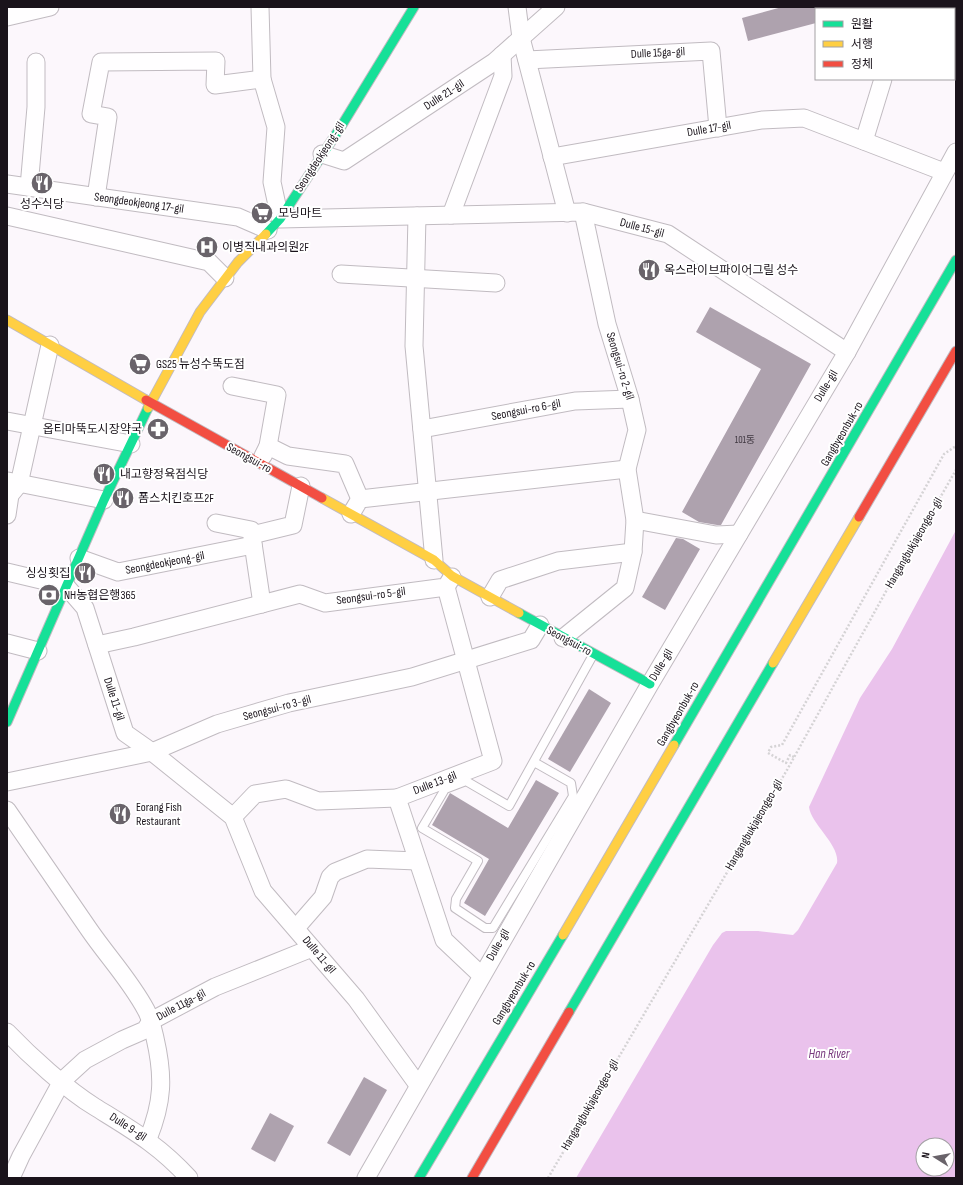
<svg xmlns="http://www.w3.org/2000/svg" width="963" height="1185" viewBox="0 0 963 1185" font-family="'Sofia Sans Condensed','Noto Sans KR',sans-serif">
	<style>
		.water { fill: #eac2ec; fill-rule: evenodd }
		.building { fill: #aea2ae }
		.lines { fill: none; stroke-linecap: round; stroke-linejoin: round }
		.lane-casing { stroke: #c1bbc1; stroke-width: 10 }
		.street-casing { stroke: #c1bbc1; stroke-width: 19 }
		.fast-casing { stroke: #c1bbc1; stroke-width: 11 }
		.slow-casing { stroke: #c1bbc1; stroke-width: 11 }
		.jam-casing { stroke: #c1bbc1; stroke-width: 11 }
		.path { stroke: #d5d3d5; stroke-width: 2.5; stroke-dasharray: 2 2; stroke-linecap: butt }
		.lane { stroke: #fffeff; stroke-width: 8 }
		.street { stroke: #fffeff; stroke-width: 17 }
		.fast { stroke: #16e098; stroke-width: 9 }
		.slow { stroke: #ffcf43; stroke-width: 9 }
		.jam { stroke: #f24e42; stroke-width: 9 }
		.labels { text-anchor: middle; dominant-baseline: central; stroke-width: 4; stroke-linejoin: round; paint-order: stroke }
		.number-label { font-size: 10px; fill: #3f3740 }
		.street-label { font-size: 12px; fill: #1a131b; stroke: #fff }
		.poi-label { font-size: 12px; fill: #1a131b; stroke: #fff; text-anchor: start }
		.water-label { font-size: 13px; font-style: italic; fill: #78397e; stroke: #fff }
	</style>
	<rect width="100%" height="100%" fill="#fcf7fc"/>
	<path class="water" d="M956,530V1178H576L713,945L722,933L726,931H758L793,935L798,930L837,863C840,845 811,824 809,807L860,698L892,649ZM923,1145H947V1169H923Z"/>
	<g class="building">
		<path d="M782,7H816V23L748,41L742,18Z"/>
		<path d="M710,307L811,364L721,525H717L699,522L682,512L761,369L696,332Z"/>
		<path d="M676,538L683,539L700,549L665,610L642,597Z"/>
		<path d="M589,689L611,703L570,772L548,759Z"/>
		<path d="M536,780L559,793L485,916L464,903L489,859L432,825L450,793L508,828Z"/>
		<path d="M364,1077L387,1090L350,1156L327,1143Z"/>
		<path d="M270,1113L294,1126L275,1162L251,1149Z"/>
	</g>
	<g class="lines">
		<g class="lane-casing">
			<path id="lane" d="M534,762L571,783L573,796L493,928H485L455,908L456,899L478,861L422,828L445,789L466,781L509,806L593,655"/>
		</g>
		<g class="street-casing">
			<g id="street">
				<path d="M260,7L262,79L276,127L272,182L280,219L583,212L668,234L847,352"/>
				<path d="M517,7L521,38L567,213"/>
				<path d="M7,17L50,7"/>
				<path d="M954,58L956,59"/>
				<path d="M527,60L711,51L718,128"/>
				<path d="M864,141L883,79"/>
				<path d="M322,154L344,161L494,62L556,7"/>
				<path d="M552,157L762,120L804,118L944,172"/>
				<path d="M7,184L238,217L268,230"/>
				<path d="M29,187L36,107V62"/>
				<path d="M96,197L108,117L91,114L101,62L216,61L215,85L262,79"/>
				<path d="M451,215L503,76L502,55"/>
				<path d="M7,216L209,262L225,278"/>
				<path d="M417,216L414,346L434,560"/>
				<path d="M341,274L496,283"/>
				<path d="M232,386L277,395L268,446L263,456"/>
				<path d="M7,421L131,444"/>
				<path d="M422,429L575,401L630,399"/>
				<path d="M268,446L288,456L345,464L360,499"/>
				<path d="M8,481L104,500"/>
				<path d="M351,514L360,499L627,469"/>
				<path d="M7,515L10,495L19,484L50,345"/>
				<path d="M635,520L716,535L739,534"/>
				<path d="M216,523L251,530L262,604"/>
				<path d="M252,535L293,525L301,486"/>
				<path d="M79,558L118,572L253,545"/>
				<path d="M7,572L66,586L85,608L125,733L152,752L233,817L263,891L356,999L418,1085"/>
				<path d="M446,587L493,761L397,798L444,940L481,975"/>
				<path d="M490,597L500,580L558,561L633,552"/>
				<path d="M563,638L625,588L633,552L635,520L627,469L637,430L630,399L607,324L583,212"/>
				<path d="M7,643L38,651"/>
				<path d="M97,645L134,637L300,594L325,603L446,587L452,577"/>
				<path d="M7,782L152,752L217,724L289,703L412,677L531,640L540,625"/>
				<path d="M7,810C34,849 61,889 88,928C107,956 130,980 146,1010C151,1019 153,1029 155,1038C164,1077 163,1102 148,1139"/>
				<path d="M233,817L255,794L286,789L318,801L397,798"/>
				<path d="M296,928L323,897L330,877L335,872L367,859L417,861"/>
				<path d="M7,1032C29,1055 67,1090 95,1107C132,1130 159,1145 189,1178"/>
				<path d="M11,1178L21,1156L62,1081L85,1060L122,1040L145,1030L151,1021L215,987L312,948"/>
				<path d="M366,1178L650,684L847,352L956,152"/>
			</g>
		</g>
		<g class="fast-casing">
			<g id="fast">
				<path d="M266,234L280,219L342,125L414,7"/>
				<path d="M519,613L650,684"/>
				<path d="M7,722L104,500L148,408"/>
				<path d="M674,745L956,260"/>
				<path d="M569,1012L773,663"/>
				<path d="M419,1178L563,935"/>
			</g>
		</g>
		<g class="slow-casing">
			<g id="slow">
				<path d="M7,320L146,400"/>
				<path d="M148,408L200,312L238,262L266,234"/>
				<path d="M322,498L434,560L452,576L519,613"/>
				<path d="M773,663L859,517"/>
				<path d="M563,935L674,745"/>
			</g>
		</g>
		<g class="jam-casing">
			<g id="jam">
				<path d="M146,400L322,498"/>
				<path d="M859,517L956,351"/>
				<path d="M472,1178L569,1012"/>
			</g>
		</g>
		<g class="path">
			<path d="M794,757L790,755L786,763L768,753L771,747L782,745L944,454L956,446"/>
			<path d="M548,1178L787,770L890,584L956,470"/>
		</g>
		<use href="#lane" class="lane"/>
		<use href="#street" class="street"/>
		<use href="#fast" class="fast"/>
		<use href="#slow" class="slow"/>
		<use href="#jam" class="jam"/>
	</g>
	<defs>
		<g id="restaurant-disc" transform="scale(1.15)"><circle r="9.5" fill="#69636a" stroke="#fff"/><path d="M-5-6h1v4h1v-4h1v4h1v-4h1v5L-1.5 .5V6h-2V.5L-5-1ZM5-6V6H3V1.5H1.5Q1.5-4 5-6Z" fill="#fff"/></g>
		<g id="supermarket-disc" transform="scale(1.15)"><circle r="9.5" fill="#69636a" stroke="#fff"/><path d="M-6-5.5h2.5l.6 2H6L4.5 2H-2.5L-4.4-4H-6ZM-1.5 3.2a1.3 1.3 0 1 0 .1 0ZM3 3.2a1.3 1.3 0 1 0 .1 0Z" fill="#fff"/></g>
		<g id="hospital-disc" transform="scale(1.15)"><circle r="9.5" fill="#69636a" stroke="#fff"/><path d="M-5-5h3v3.5h4V-5h3V5h-3V1.5h-4V5h-3Z" fill="#fff"/></g>
		<g id="pharmacy-disc" transform="scale(1.15)"><circle r="9.5" fill="#69636a" stroke="#fff"/><path d="M-2-6h4v4h4v4h-4v4h-4v-4h-4v-4h4Z" fill="#fff"/></g>
		<g id="bank-disc" transform="scale(1.15)"><circle r="9.5" fill="#69636a" stroke="#fff"/><path d="M-6-4H6V4H-6ZM0-2.3a2.3 2.3 0 1 0 0 4.6a2.3 2.3 0 1 0 0-4.6Z" fill="#fff"/></g>
	</defs>
	<g fill-rule="evenodd">
		<use href="#restaurant-disc" x="42" y="183"/>
		<use href="#supermarket-disc" x="262" y="213"/>
		<use href="#hospital-disc" x="207" y="247"/>
		<use href="#restaurant-disc" x="649" y="270"/>
		<use href="#supermarket-disc" x="140" y="364"/>
		<use href="#pharmacy-disc" x="158" y="429"/>
		<use href="#restaurant-disc" x="104" y="474"/>
		<use href="#restaurant-disc" x="123" y="498"/>
		<use href="#restaurant-disc" x="85" y="573"/>
		<use href="#bank-disc" x="49" y="595"/>
		<use href="#restaurant-disc" x="120" y="814"/>
	</g>
	<g class="labels">
		<g class="number-label">
			<text x="745" y="440">101동</text>
		</g>
		<g class="street-label">
			<text transform="translate(658 53) rotate(-3)">Dulle 15ga-gil</text>
			<text transform="translate(444 95) rotate(-33)">Dulle 21-gil</text>
			<text transform="translate(709 129) rotate(-10)">Dulle 17-gil</text>
			<text transform="translate(320 157) rotate(-57)">Seongdeokjeong-gil</text>
			<text transform="translate(139 203) rotate(8)">Seongdeokjeong 17-gil</text>
			<text transform="translate(642 228) rotate(15)">Dulle 15-gil</text>
			<text transform="translate(620 366) rotate(73)">Seongsui-ro 2-gil</text>
			<text transform="translate(826 386) rotate(-59)">Dulle-gil</text>
			<text transform="translate(526 410) rotate(-11)">Seongsui-ro 6-gil</text>
			<text transform="translate(842 434) rotate(-60)">Gangbyeonbuk-ro</text>
			<text transform="translate(249 458) rotate(29)">Seongsui-ro</text>
			<text transform="translate(914 543) rotate(-60)">Hangangbukjajeongeo-gil</text>
			<text transform="translate(165 563) rotate(-11)">Seongdeokjeong-gil</text>
			<text transform="translate(371 596) rotate(-8)">Seongsui-ro 5-gil</text>
			<text transform="translate(569 641) rotate(28)">Seongsui-ro</text>
			<text transform="translate(661 665) rotate(-59)">Dulle-gil</text>
			<text transform="translate(114 699) rotate(72)">Dulle 11-gil</text>
			<text transform="translate(277 708) rotate(-15)">Seongsui-ro 3-gil</text>
			<text transform="translate(678 714) rotate(-60)">Gangbyeonbuk-ro</text>
			<text transform="translate(435 783) rotate(-21)">Dulle 13-gil</text>
			<text transform="translate(754 825) rotate(-60)">Hangangbukjajeongeo-gil</text>
			<text transform="translate(498 945) rotate(-60)">Dulle-gil</text>
			<text transform="translate(319 955) rotate(50)">Dulle 11-gil</text>
			<text transform="translate(514 993) rotate(-59)">Gangbyeonbuk-ro</text>
			<text transform="translate(181 1005) rotate(-28)">Dulle 11ga-gil</text>
			<text transform="translate(590 1105) rotate(-60)">Hangangbukjajeongeo-gil</text>
			<text transform="translate(128 1127) rotate(33)">Dulle 9-gil</text>
		</g>
		<g class="poi-label">
			<text x="42" y="204" text-anchor="middle">성수식당</text>
			<text x="278" y="213">모닝마트</text>
			<text x="222" y="247">이병직내과의원2F</text>
			<text x="664" y="270">옥스라이브파이어그릴 성수</text>
			<text x="156" y="364">GS25 뉴성수뚝도점</text>
			<text x="142" y="429" text-anchor="end">옵티마뚝도시장약국</text>
			<text x="120" y="474">내고향정육점식당</text>
			<text x="138" y="498">폼스치킨호프2F</text>
			<text x="70" y="573" text-anchor="end">싱싱횟집</text>
			<text x="64" y="595">NH농협은행365</text>
			<text x="136" y="807">Eorang Fish<tspan x="136" dy="14">Restaurant</tspan></text>
		</g>
		<g class="water-label">
			<text x="829" y="1054">Han River</text>
		</g>
	</g>
	<rect width="963" height="1185" fill="none" stroke="#1a131b" stroke-width="16"/>
	<rect x="815" y="8" width="140" height="72" fill="#ffffff" stroke="#a3a1a4"/>
	<rect x="823" y="21" width="20" height="6" fill="#16e098" stroke="#a3a1a4"/>
	<text x="851" y="28" font-size="12" fill="#1a131b">원활</text>
	<rect x="823" y="41" width="20" height="6" fill="#ffcf43" stroke="#a3a1a4"/>
	<text x="851" y="48" font-size="12" fill="#1a131b">서행</text>
	<rect x="823" y="61" width="20" height="6" fill="#f24e42" stroke="#a3a1a4"/>
	<text x="851" y="68" font-size="12" fill="#1a131b">정체</text>
	<g transform="translate(935 1157) rotate(281)"><circle r="19" fill="#ffffff" stroke="#a3a1a4"/>
	<path d="M0-3L7 15L0 10L-7 15Z" fill="#69636a"/>
	<text y="-6" font-size="11" font-weight="bold" text-anchor="middle" fill="#1a131b">N</text>
	</g>
</svg>
